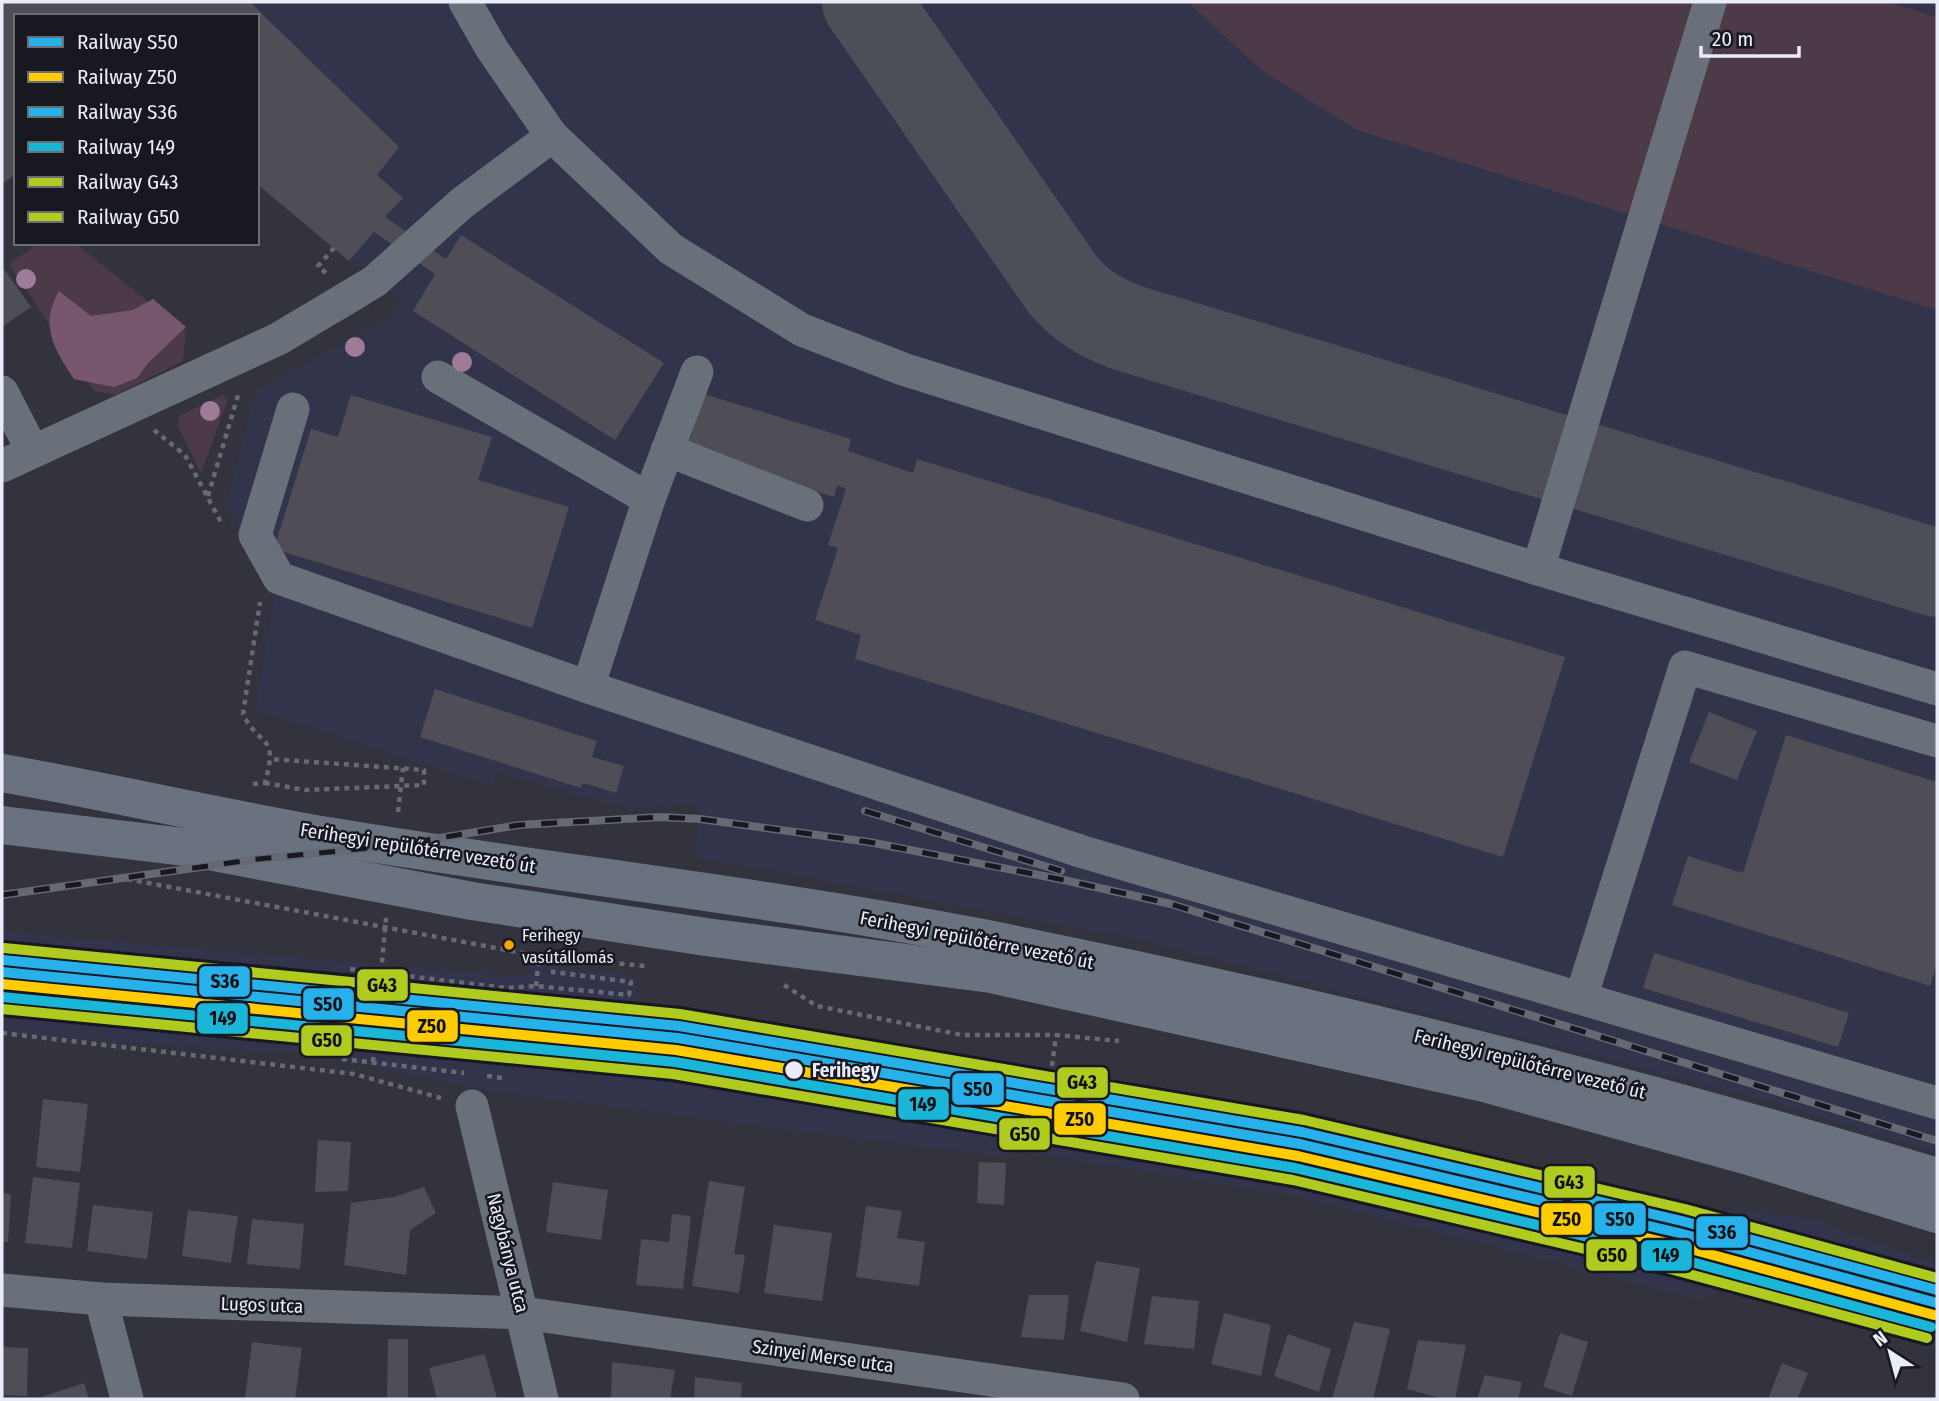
<svg xmlns="http://www.w3.org/2000/svg" width="1939" height="1401" viewBox="0 0 1939 1401" font-family="'Fira Sans Condensed',sans-serif">
	<style>
		.built { fill: #32344b }
		.green { fill: #4c3a48 }
		.forest { fill: #76576e }
		.lines { fill: none; stroke-linecap: round; stroke-linejoin: round }
		.taxiway { stroke: #4c4e58; stroke-width: 88 }
		.building { fill: #4f4d56 }
		.path { stroke: #676a73; stroke-width: 4.5; stroke-dasharray: 5 5; stroke-linecap: butt }
		.minor { stroke: #69707a; stroke-width: 33 }
		.major { stroke: #69727e; stroke-width: 38 }
		.rail-casing { stroke: #666973; stroke-width: 8 }
		.rail { stroke: #171820; stroke-width: 5; stroke-dasharray: 16; stroke-linecap: butt }
		.rail-1-casing { stroke: #171820; stroke-width: 16 }
		.rail-2-casing { stroke: #171820; stroke-width: 16 }
		.rail-3-casing { stroke: #171820; stroke-width: 16 }
		.rail-4-casing { stroke: #171820; stroke-width: 16 }
		.rail-5-casing { stroke: #171820; stroke-width: 16 }
		.rail-6-casing { stroke: #171820; stroke-width: 16 }
		.rail-1 { stroke: #26b1eb; stroke-width: 10 }
		.rail-2 { stroke: #fecc00; stroke-width: 10 }
		.rail-3 { stroke: #26b1eb; stroke-width: 10 }
		.rail-4 { stroke: #1ab6d8; stroke-width: 10 }
		.rail-5 { stroke: #b0cb1f; stroke-width: 10 }
		.rail-6 { stroke: #b0cb1f; stroke-width: 10 }
		.tree { fill: #9e7c98 }
		.bus-dot { fill: #f7a600; stroke: #171820; stroke-width: 2.5 }
		.stop-dot { fill: #eaecf9; stroke: #171820; stroke-width: 2.5 }
		.labels { text-anchor: middle; dominant-baseline: central; stroke-width: 5; stroke-linejoin: round; paint-order: stroke }
		.bus-label { font-size: 17px; fill: #eaecf9; stroke: #171820; text-anchor: start }
		.street-label { font-size: 19px; fill: #eaecf9; stroke: #171820 }
		.stop-label { font-size: 19px; font-weight: bold; fill: #eaecf9; stroke: #171820; text-anchor: start }
		.line-badge { stroke: #171820; stroke-width: 2.5 }
		.pale-badge-label { font-size: 19px; text-anchor: middle; font-weight: bold; fill: #111 }
	</style>
	<rect width="100%" height="100%" fill="#32333d"/>
	<g class="built">
		<path d="M2,2H1937V1153L1749,1096L1131,938L695,857L701,803L630,810L496,772L492,786L255,710L274,596L226,503L256,391L389,318L402,302L257,184V16H16V174L2,184Z"/>
		<path d="M2,932L530,977L531,964L638,975L635,1004L1052,1066L1306,1114L1688,1207L1808,1217L1937,1265V1350L1717,1290L1699,1300L1297,1196L1012,1150L1010,1158L501,1093L315,1055L2,1035Z"/>
	</g>
	<g class="green">
		<path d="M1188,2H1888L1937,17V310L1357,130L1261,70Z"/>
		<path d="M39,243H75L186,332L183,361L115,395L94,391L9,264Z"/>
		<path d="M223,395L228,399L201,473L177,425L179,416Z"/>
	</g>
	<path class="forest" d="M59,291L91,316L133,310L153,299L186,327L148,363L137,378L114,387L74,379C54,349 39,325 59,291Z"/>
	<g class="lines">
		<path class="taxiway" d="M866,2L1063,285C1081,306 1100,317 1125,327L1937,573"/>
	</g>
	<g class="building">
		<path d="M2,2H250L399,147L377,175L403,198L385,217L446,259L461,235L664,363L615,440L413,311L435,274L374,232L349,261L257,184V16H16V174L2,184Z"/>
		<path d="M2,266L31,307L2,327Z"/>
		<path d="M704,394L851,439L848,451L913,473L917,459L1565,657L1503,857L855,659L861,635L815,620L838,548L828,545L846,489L837,485L834,497L686,452Z"/>
		<path d="M351,395L492,437L478,480L569,507L532,628L274,549L311,429L338,437Z"/>
		<path d="M435,689L597,741L592,757L624,766L616,793L583,783L581,788L420,737Z"/>
		<path d="M1709,712L1757,731L1737,780L1689,762Z"/>
		<path d="M1786,735L1937,782V963L1930,986L1672,905L1688,856L1743,873Z"/>
		<path d="M1654,953L1849,1013L1838,1047L1643,988Z"/>
		<path d="M43,1099L88,1104L80,1172L36,1167Z"/>
		<path d="M318,1140L351,1142L348,1191L315,1192Z"/>
		<path d="M979,1162L1006,1163L1004,1205L977,1203Z"/>
		<path d="M33,1177L80,1183L72,1248L25,1243Z"/>
		<path d="M709,1181L745,1187L734,1254L745,1255L739,1293L692,1286Z"/>
		<path d="M553,1182L608,1190L601,1240L546,1232Z"/>
		<path d="M424,1187L436,1213L410,1230L406,1275L344,1265L351,1203L394,1197Z"/>
		<path d="M2,1193L11,1194L8,1242H2Z"/>
		<path d="M93,1205L153,1212L147,1259L87,1251Z"/>
		<path d="M866,1206L902,1211L897,1238L925,1242L919,1286L856,1277Z"/>
		<path d="M188,1210L238,1216L231,1263L182,1256Z"/>
		<path d="M672,1214L691,1216L683,1289L636,1285L641,1239L669,1242Z"/>
		<path d="M252,1219L304,1224L300,1269L247,1264Z"/>
		<path d="M774,1225L832,1233L822,1301L764,1293Z"/>
		<path d="M1096,1261L1140,1268L1127,1342L1080,1331Z"/>
		<path d="M1029,1295H1069L1064,1340L1021,1337Z"/>
		<path d="M1152,1296L1199,1301L1194,1349L1144,1344Z"/>
		<path d="M1224,1313L1271,1325L1261,1376L1211,1364Z"/>
		<path d="M1354,1322L1390,1329L1373,1399H1332Z"/>
		<path d="M1560,1333L1588,1342L1572,1396L1543,1387Z"/>
		<path d="M1288,1334L1331,1349L1319,1392L1274,1376Z"/>
		<path d="M388,1339H408V1399H387Z"/>
		<path d="M1418,1340L1466,1345L1455,1399H1443L1407,1389Z"/>
		<path d="M252,1342L302,1348L295,1399H245Z"/>
		<path d="M2,1347L28,1348L27,1396L2,1395Z"/>
		<path d="M485,1354L497,1399H437L429,1368Z"/>
		<path d="M612,1362L675,1370L670,1399H611Z"/>
		<path d="M1782,1363L1808,1373L1797,1399H1768Z"/>
		<path d="M1485,1375L1522,1382L1518,1399H1477Z"/>
		<path d="M695,1377L742,1383L741,1399H694Z"/>
		<path d="M84,1383L89,1399H36Z"/>
	</g>
	<g class="lines">
		<g class="path">
			<path d="M326,273L318,266L334,248"/>
			<path d="M154,430L185,455L223,526"/>
			<path d="M208,496L239,392"/>
			<path d="M265,783L305,790L424,785V770L271,759"/>
			<path d="M253,784L265,783C279,732 260,749 243,714L260,602"/>
			<path d="M398,812L403,768"/>
			<path d="M127,879L539,956L645,966"/>
			<path d="M350,969L506,988L536,986L629,995L631,982L553,972L555,956"/>
			<path d="M784,985L817,1006L962,1035H1056L1119,1041"/>
			<path d="M536,986L539,956"/>
			<path d="M2,1033L354,1074L441,1098"/>
			<path d="M342,1059L464,1073"/>
			<path d="M373,1062L386,918"/>
			<path d="M1052,1066L1056,1035"/>
			<path d="M487,1076L503,1078"/>
		</g>
		<g class="minor">
			<path d="M465,2L492,49L552,136L671,249L802,330L903,369L1538,569L1937,689"/>
			<path d="M438,377L649,499"/>
			<path d="M2,392L32,450"/>
			<path d="M293,409L255,535L279,578L588,687L1083,852L1937,1103"/>
			<path d="M667,450L807,505"/>
			<path d="M2,466L278,339L352,295L375,281L462,203L552,136"/>
			<path d="M1538,569L1710,2"/>
			<path d="M588,687L649,499L697,372"/>
			<path d="M1581,998L1685,667L1937,741"/>
			<path d="M472,1106L542,1399"/>
			<path d="M2,1290L101,1299L523,1313L1123,1399"/>
			<path d="M101,1299L127,1399"/>
		</g>
		<g class="major">
			<path d="M2,773C113,792 223,819 334,837C550,873 768,896 982,938C1305,1002 1623,1082 1937,1177"/>
			<path d="M2,825L193,848L472,901L706,937L991,974L1484,1083L1752,1157L1937,1214"/>
		</g>
		<g class="rail-casing">
			<g id="rail">
				<path d="M865,811L1061,871"/>
				<path d="M2,895L258,859L390,846L519,825L661,817L700,819L869,842L1064,880L1171,904L1937,1141"/>
			</g>
		</g>
		<use href="#rail" class="rail"/>
		<g class="rail-1-casing">
			<path id="rail-1" d="M2,972L678,1038L1300,1144L1679,1233L1937,1303"/>
		</g>
		<g class="rail-2-casing">
			<path id="rail-2" d="M2,984L676,1050L1298,1156L1676,1245L1934,1315"/>
		</g>
		<g class="rail-3-casing">
			<path id="rail-3" d="M3,960L679,1026L1302,1132L1682,1221L1937,1290"/>
		</g>
		<g class="rail-4-casing">
			<path id="rail-4" d="M2,997L675,1062L1295,1168L1673,1257L1931,1327"/>
		</g>
		<g class="rail-5-casing">
			<path id="rail-5" d="M4,948L680,1014L1304,1120L1685,1209L1937,1278"/>
		</g>
		<g class="rail-6-casing">
			<path id="rail-6" d="M2,1009L673,1074L1293,1180L1670,1269L1927,1338"/>
		</g>
		<use href="#rail-1" class="rail-1"/>
		<use href="#rail-2" class="rail-2"/>
		<use href="#rail-3" class="rail-3"/>
		<use href="#rail-4" class="rail-4"/>
		<use href="#rail-5" class="rail-5"/>
		<use href="#rail-6" class="rail-6"/>
	</g>
	<g class="tree">
		<circle cx="26" cy="279" r="10"/>
		<circle cx="355" cy="347" r="10"/>
		<circle cx="462" cy="362" r="10"/>
		<circle cx="210" cy="411" r="10"/>
	</g>
	<circle class="bus-dot" cx="509" cy="945" r="6"/>
	<circle class="stop-dot" cx="794" cy="1070" r="10"/>
	<g class="labels">
		<g class="bus-label">
			<text x="522" y="935">Ferihegy<tspan x="522" dy="22">vasútállomás</tspan></text>
		</g>
		<g class="street-label">
			<text transform="translate(418 848) rotate(9)">Ferihegyi repülőtérre vezető út</text>
			<text transform="translate(977 940) rotate(11)">Ferihegyi repülőtérre vezető út</text>
			<text transform="translate(1530 1064) rotate(14)">Ferihegyi repülőtérre vezető út</text>
			<text transform="translate(508 1253) rotate(76)">Nagybánya utca</text>
			<text transform="translate(262 1305) rotate(2)">Lugos utca</text>
			<text transform="translate(823 1356) rotate(8)">Szinyei Merse utca</text>
		</g>
		<g class="stop-label">
			<text x="812" y="1070">Ferihegy</text>
		</g>
	</g>
	<g class="line-badge">
		<rect x="198" y="965" width="53" height="33" rx="7" fill="#26b1eb"/>
		<rect x="356" y="968" width="53" height="34" rx="7" fill="#b0cb1f"/>
		<rect x="302" y="987" width="53" height="34" rx="7" fill="#26b1eb"/>
		<rect x="196" y="1002" width="53" height="33" rx="7" fill="#1ab6d8"/>
		<rect x="406" y="1009" width="53" height="34" rx="7" fill="#fecc00"/>
		<rect x="300" y="1024" width="53" height="33" rx="7" fill="#b0cb1f"/>
		<rect x="1056" y="1066" width="53" height="33" rx="7" fill="#b0cb1f"/>
		<rect x="951" y="1072" width="54" height="34" rx="7" fill="#26b1eb"/>
		<rect x="897" y="1088" width="53" height="33" rx="7" fill="#1ab6d8"/>
		<rect x="1053" y="1102" width="54" height="34" rx="7" fill="#fecc00"/>
		<rect x="998" y="1117" width="53" height="34" rx="7" fill="#b0cb1f"/>
		<rect x="1543" y="1165" width="53" height="34" rx="7" fill="#b0cb1f"/>
		<rect x="1593" y="1202" width="54" height="34" rx="7" fill="#26b1eb"/>
		<rect x="1540" y="1202" width="53" height="34" rx="7" fill="#fecc00"/>
		<rect x="1695" y="1215" width="54" height="34" rx="7" fill="#26b1eb"/>
		<rect x="1585" y="1238" width="53" height="34" rx="7" fill="#b0cb1f"/>
		<rect x="1640" y="1239" width="53" height="33" rx="7" fill="#1ab6d8"/>
	</g>
	<g class="pale-badge-label">
		<text x="225" y="988">S36</text>
		<text x="382" y="992">G43</text>
		<text x="328" y="1011">S50</text>
		<text x="223" y="1025">149</text>
		<text x="432" y="1033">Z50</text>
		<text x="327" y="1047">G50</text>
		<text x="1082" y="1089">G43</text>
		<text x="978" y="1096">S50</text>
		<text x="923" y="1111">149</text>
		<text x="1080" y="1126">Z50</text>
		<text x="1025" y="1141">G50</text>
		<text x="1569" y="1189">G43</text>
		<text x="1620" y="1226">S50</text>
		<text x="1567" y="1226">Z50</text>
		<text x="1722" y="1239">S36</text>
		<text x="1612" y="1262">G50</text>
		<text x="1666" y="1262">149</text>
	</g>
	<rect width="1939" height="1401" fill="none" stroke="#eaecf9" stroke-width="7"/>
	<rect x="14" y="14" width="245" height="231" fill="#171820" stroke="#6b6d77" stroke-width="2"/>
	<rect x="28" y="37" width="35" height="10" fill="#26b1eb" stroke="#6b6d77" stroke-width="2"/>
	<text x="77" y="49" font-size="21" fill="#eaecf9">Railway S50</text>
	<rect x="28" y="72" width="35" height="10" fill="#fecc00" stroke="#6b6d77" stroke-width="2"/>
	<text x="77" y="84" font-size="21" fill="#eaecf9">Railway Z50</text>
	<rect x="28" y="107" width="35" height="10" fill="#26b1eb" stroke="#6b6d77" stroke-width="2"/>
	<text x="77" y="119" font-size="21" fill="#eaecf9">Railway S36</text>
	<rect x="28" y="142" width="35" height="10" fill="#1ab6d8" stroke="#6b6d77" stroke-width="2"/>
	<text x="77" y="154" font-size="21" fill="#eaecf9">Railway 149</text>
	<rect x="28" y="177" width="35" height="10" fill="#b0cb1f" stroke="#6b6d77" stroke-width="2"/>
	<text x="77" y="189" font-size="21" fill="#eaecf9">Railway G43</text>
	<rect x="28" y="212" width="35" height="10" fill="#b0cb1f" stroke="#6b6d77" stroke-width="2"/>
	<text x="77" y="224" font-size="21" fill="#eaecf9">Railway G50</text>
	<g transform="translate(1890 1352) rotate(324)" stroke="#171820" stroke-width="5" paint-order="stroke">
	<path d="M0-5L12 26L0 18L-12 26Z" fill="#eaecf9"/>
	<text y="-10" font-size="19" font-weight="bold" text-anchor="middle" fill="#eaecf9">N</text>
	</g>
	<path d="M1701 46v10h98v-10" fill="none" stroke="#eaecf9" stroke-width="3.5"/>
	<text x="1712" y="46" font-size="21" fill="#eaecf9" stroke="#171820" stroke-width="5" paint-order="stroke">20 m</text>
</svg>
